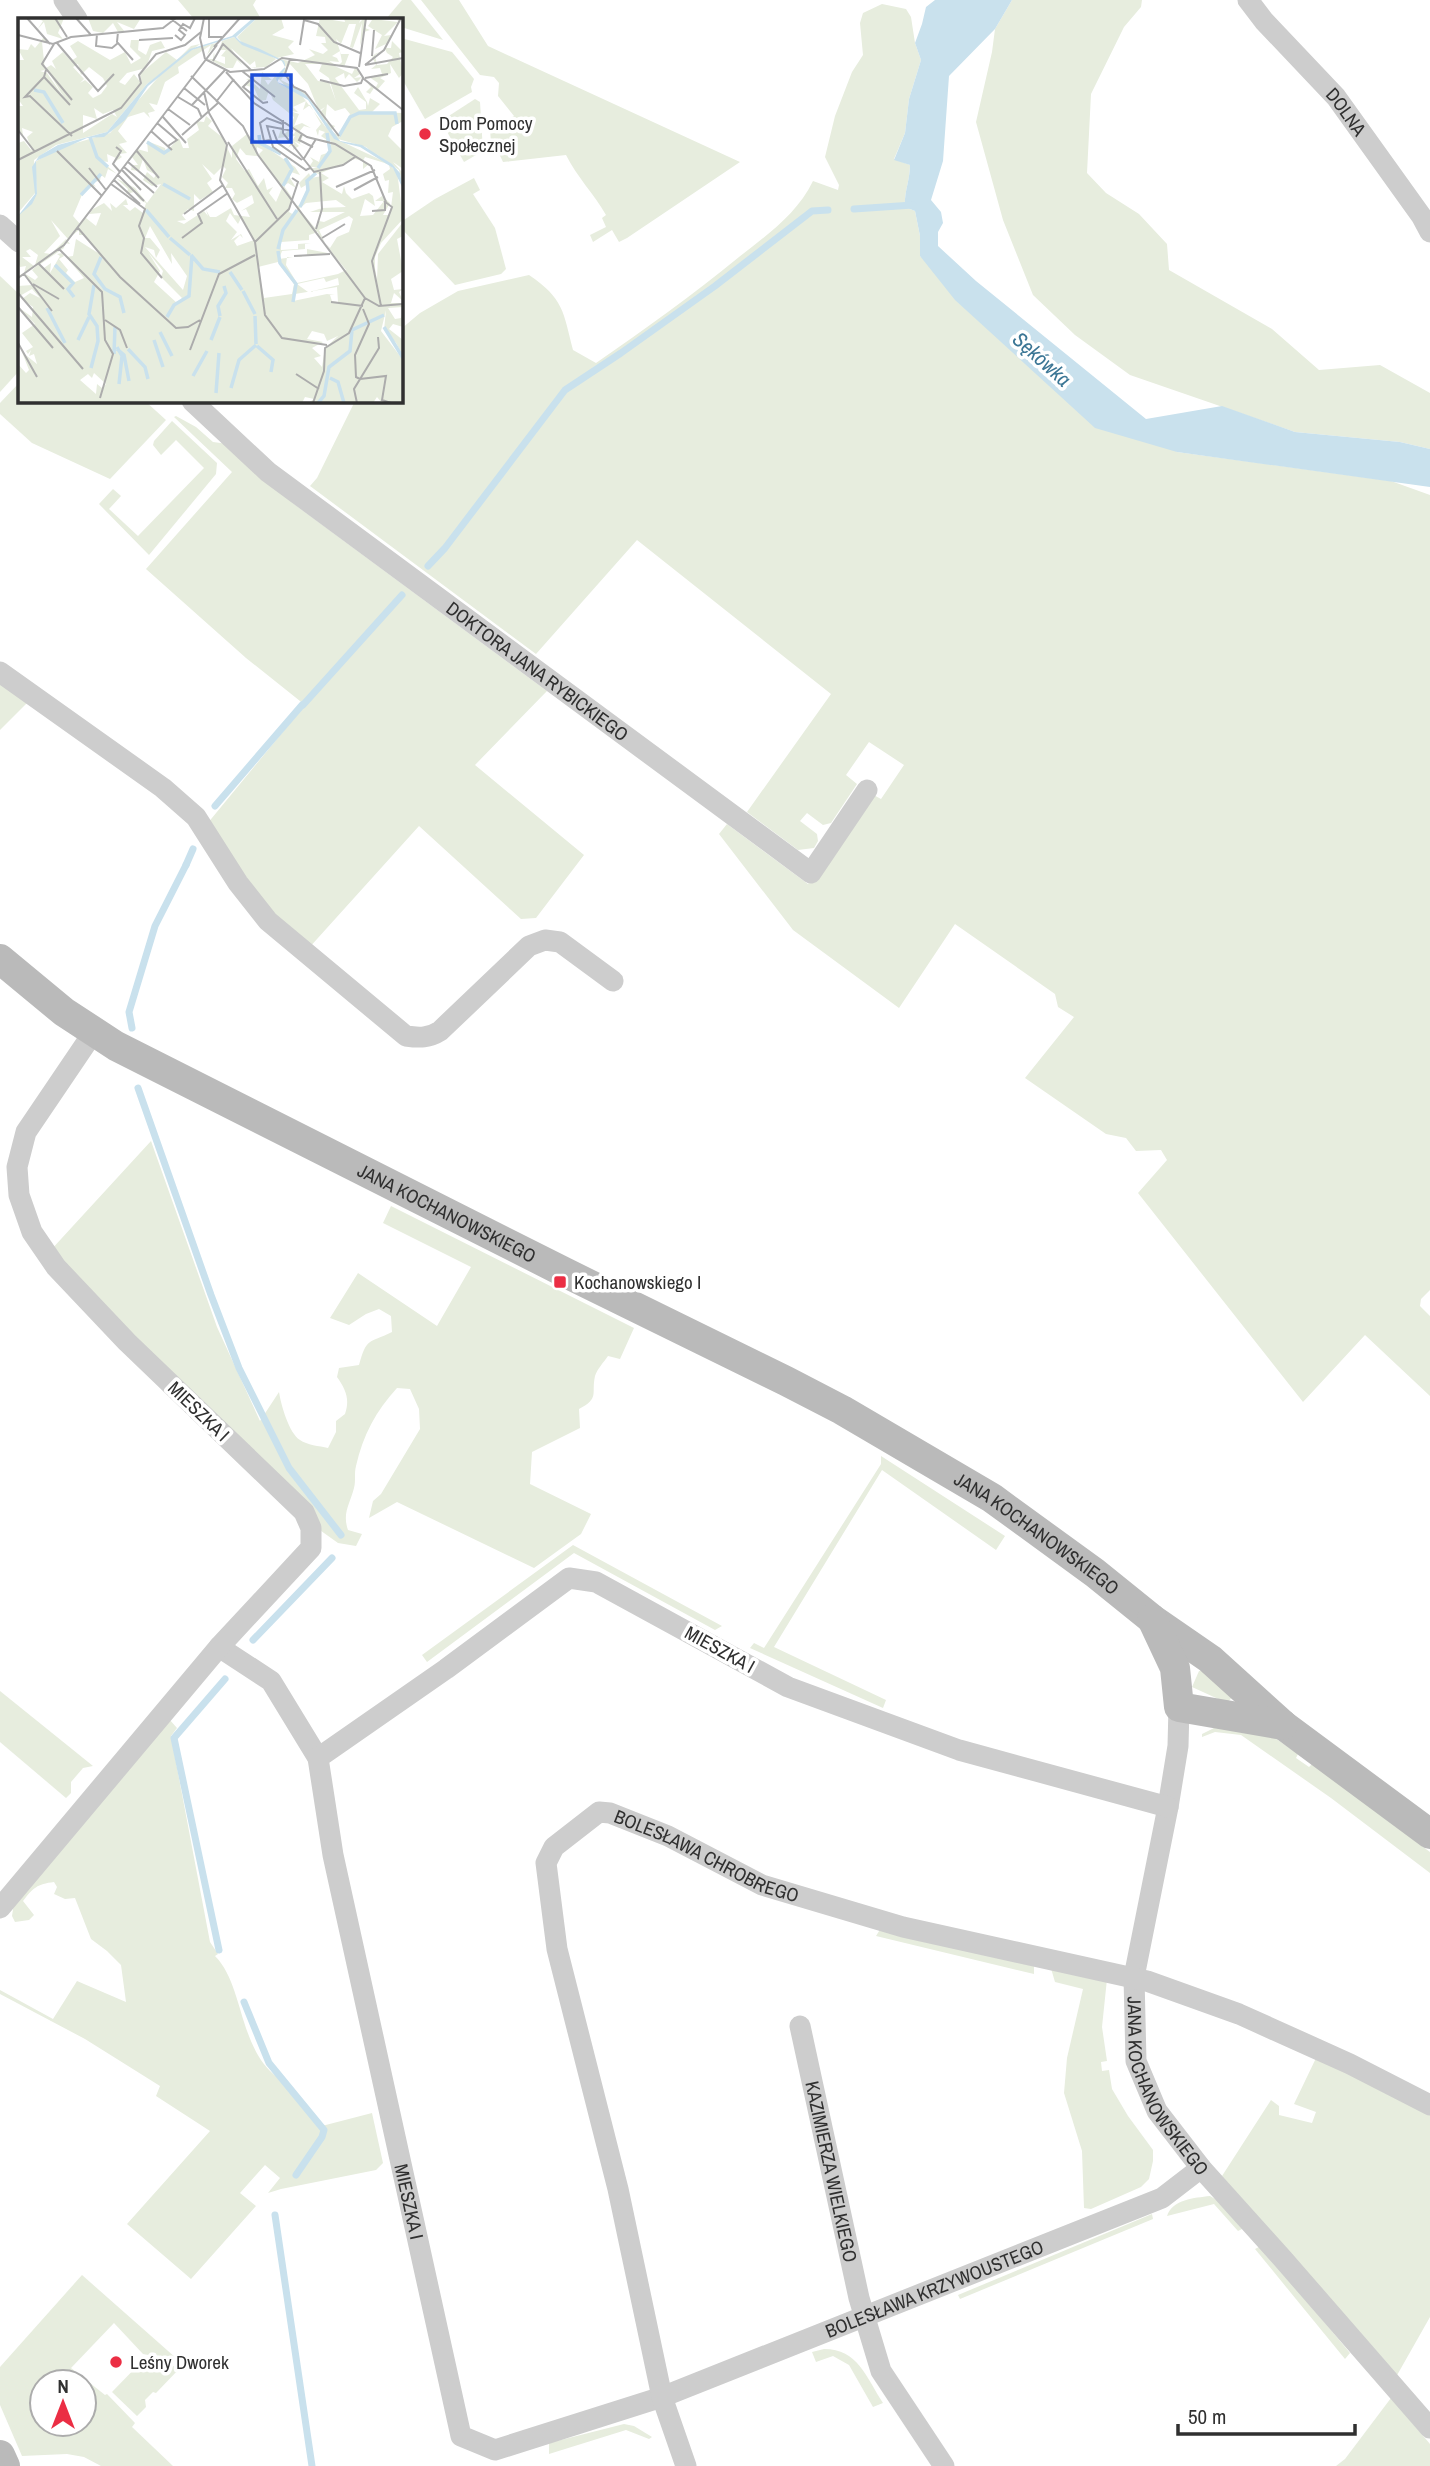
<svg xmlns="http://www.w3.org/2000/svg" width="1430" height="2466" viewBox="0 0 1430 2466" font-family="'Archivo Narrow',sans-serif">
	<style>
		.green { fill: #e7edde; fill-rule: evenodd }
		.water { fill: #c9e1ed }
		.lines { fill: none; stroke-linecap: round; stroke-linejoin: round }
		.stream { stroke: #c9e1ed; stroke-width: 7 }
		.street { stroke: #cdcdcd; stroke-width: 21 }
		.secondary { stroke: #bababa; stroke-width: 30 }
		.poi-dot { fill: #eb2e44; stroke: #fff; stroke-width: 2.5 }
		.labels { text-anchor: middle; dominant-baseline: central; stroke-width: 7; stroke-linejoin: round; paint-order: stroke }
		.street-label { font-size: 19px; fill: #303030; stroke: #fff }
		.poi-label { font-size: 19px; fill: #303030; stroke: #fff; text-anchor: start }
		.water-label { font-size: 21px; font-style: italic; fill: #3b7695; stroke: #fff }
		.inset-river { fill: none; stroke: #c9e1ed; stroke-width: 3.5 }
		.inset-road { fill: none; stroke: #acacac; stroke-width: 2 }
		.view { fill: #1d4ed8; fill-opacity: 0.15; stroke: #1d4ed8; stroke-width: 3.5 }
		.inset-edge { fill: none; stroke: #303030; stroke-width: 3.5 }
	</style>
	<rect width="100%" height="100%" fill="#fff"/>
	<g class="green">
		<path d="M178,0H256L253,5L261,19H194Z"/>
		<path d="M402,0H411L443,40L401,27V19H386Z"/>
		<path d="M421,0H459L488,46L740,162L627,238L619,242L612,230L593,242L590,235L606,227L602,218L606,215C594,194 577,177 566,155L503,162L494,143L491,144L490,128L514,116L498,96L499,83L494,77L480,75Z"/>
		<path d="M1012,0H1142L1141,7L1124,27L1091,94L1087,173L1106,193L1139,214L1167,244L1169,270L1272,329L1319,370L1380,365L1430,393V449L1400,442L1295,432L1130,375L1075,335L1033,295L1003,220L976,122L992,52L995,29Z"/>
		<path d="M882,4L906,9L911,17L915,43L921,60L909,99L905,133L894,159L910,165C910,180 904,192 905,207L915,211L920,236V256L1177,452L1391,481L1430,495V1290L1421,1299L1420,1306L1430,1316V1396L1365,1335L1303,1402L1138,1193L1167,1160L1161,1150L1136,1151L1126,1138L1106,1134L1025,1078L1074,1017L1058,1007L1055,994L955,924L899,1008L793,930L719,834L727,824L808,884L870,793L881,799L904,765L869,742L846,775L857,784L831,823L823,825L807,813L800,821L817,834L818,841L814,848L798,850L747,812L831,694L637,540L536,654L310,486L317,478L355,401H401V329L420,313L458,291L529,275C564,299 563,311 573,350L596,363C645,329 693,295 739,257C767,235 797,214 813,181L838,190L839,185L825,157L835,116L852,72L863,55L860,23L863,13Z"/>
		<path d="M401,38L452,52L474,79L471,87L472,92L425,119L401,77Z"/>
		<path d="M475,99L480,102L483,151L464,162L441,121Z"/>
		<path d="M474,178L480,190L473,194L495,228L506,269L501,274L455,285L401,228V222L435,199Z"/>
		<path d="M0,276L19,294V371L0,392Z"/>
		<path d="M19,383V401H145L166,420L110,479L32,443L0,414V403Z"/>
		<path d="M176,416L196,427L213,442L228,444L294,504L547,691L475,765L584,855L536,918L521,919L419,826L308,949L275,919L207,824L305,705L246,658L146,569L232,472L174,417Z"/>
		<path d="M172,421L217,463L216,474L149,555L99,504L113,489L121,496L109,509L138,536L204,468L176,440L161,455L153,445L154,441Z"/>
		<path d="M0,677L31,699L0,730Z"/>
		<path d="M151,1141L217,1327L260,1421L279,1392C281,1405 289,1433 300,1440C307,1445 319,1446 328,1448L336,1432V1421L345,1414C350,1399 346,1390 337,1377L339,1368L359,1365C367,1337 368,1344 392,1332L391,1316L379,1309L366,1314L349,1325L330,1318L358,1273L437,1326L471,1267L383,1223L391,1206L634,1328L620,1359L608,1356C604,1362 597,1369 595,1376C591,1394 600,1398 579,1409L580,1428L532,1452L530,1484L591,1514L581,1534L534,1568L397,1502L369,1518L373,1501L381,1494L420,1429L419,1409L410,1389L397,1388C376,1411 363,1435 356,1466C354,1473 356,1480 354,1488C350,1504 342,1513 348,1530L362,1534L356,1546L338,1543L317,1528L50,1251Z"/>
		<path d="M881,1456L1005,1536L996,1550L882,1470L774,1647L886,1700L883,1708L750,1648L754,1643L764,1648L881,1464Z"/>
		<path d="M573,1545L722,1626L715,1630L574,1553L427,1662L422,1655Z"/>
		<path d="M1204,1670L1234,1695L1227,1703L1192,1687L1199,1671Z"/>
		<path d="M0,1691L93,1766L83,1768L71,1782V1793L66,1798L0,1742Z"/>
		<path d="M169,1719L177,1728L171,1736L210,1942L218,1954L215,1956C244,1985 238,2047 277,2077L318,2127L372,2113L383,2163L376,2170L281,2189L268,2193L280,2178L265,2165L240,2193L256,2206L191,2279L127,2224L210,2131L156,2096L160,2086L85,2039L0,1994V1990L53,2019L77,1981L126,2002L121,1965L107,1951L91,1939L75,1898L65,1899L54,1894L57,1887L54,1882C37,1884 33,1888 23,1901L34,1915L29,1920L15,1922L12,1916L14,1903Z"/>
		<path d="M1231,1727L1265,1731L1298,1754L1296,1758L1309,1767L1312,1764L1430,1852V1873L1331,1798L1241,1735L1215,1732L1202,1737V1734L1214,1728Z"/>
		<path d="M881,1928L1034,1962V1974L876,1936Z"/>
		<path d="M1050,1965L1107,1979L1102,2027L1107,2061L1101,2062L1102,2071L1109,2070L1112,2089L1128,2116L1153,2150V2161L1149,2179L1141,2187L1091,2209L1084,2208L1082,2151L1064,2093L1067,2058L1083,1989L1055,1982Z"/>
		<path d="M1317,2056L1430,2112V2317L1396,2377L1291,2260L1222,2176L1271,2100L1279,2106V2115L1312,2123L1316,2112L1294,2104Z"/>
		<path d="M1210,2196L1220,2202L1244,2228L1238,2231L1214,2204L1167,2216C1173,2199 1194,2198 1210,2196Z"/>
		<path d="M1152,2214L1153,2219L960,2299L958,2295Z"/>
		<path d="M1261,2246L1350,2353L1345,2359L1255,2249Z"/>
		<path d="M82,2275L176,2358L174,2360L143,2354L114,2323L71,2368L105,2395L107,2394L135,2423L132,2427L173,2466H101L84,2457L67,2454L22,2456L0,2405V2367ZM42,2382H84V2424H42Z"/>
		<path d="M824,2349C858,2349 866,2377 883,2403L873,2407L849,2365L833,2356L816,2362L812,2352Z"/>
		<path d="M146,2357L168,2363L179,2369L156,2393L153,2392L145,2400L146,2407L137,2416L112,2392Z"/>
		<path d="M1391,2398L1430,2444V2466H1336L1345,2459Z"/>
		<path d="M624,2424L634,2426L652,2437L649,2439L626,2430L549,2454V2443Z"/>
	</g>
	<path class="water" d="M935,0H1012L995,29L949,76L943,161L931,200L941,212L943,223L938,232V246L976,281L1146,419L1222,406L1295,432L1400,442L1430,449V487L1177,452L1095,428L955,300L920,256V236L915,211L905,207C904,192 910,180 910,165L894,160L905,133L909,99L921,60L915,43L922,24L926,7Z"/>
	<g class="lines">
		<g class="stream">
			<path d="M854,209L913,205"/>
			<path d="M428,566L445,548L565,390L621,353L715,286L812,211L828,210"/>
			<path d="M303,705L402,595"/>
			<path d="M215,806L302,705"/>
			<path d="M186,865L193,849"/>
			<path d="M132,1028L129,1012L155,926L186,865"/>
			<path d="M138,1088L211,1295L239,1368L289,1468L341,1535"/>
			<path d="M253,1640L332,1558"/>
			<path d="M219,1950L174,1738L225,1679"/>
			<path d="M244,2002L269,2063L324,2130L322,2137L296,2175"/>
			<path d="M275,2215L312,2466"/>
		</g>
		<g class="street">
			<path d="M64,0L77,19"/>
			<path id="s1" d="M1248,0L1264,21L1336,97L1422,217L1430,232"/>
			<path d="M0,225L19,242"/>
			<path id="s2" d="M192,401L268,472L811,873L867,790"/>
			<path d="M0,672L163,788L196,817L238,883L268,921L406,1036C420,1038 429,1038 440,1031L529,946L545,940L560,942L613,981"/>
			<path d="M219,1647L271,1681L318,1758"/>
			<path id="s3" d="M1179,1707L1178,1746L1168,1807L1134,1977L1136,2061L1157,2111L1201,2168L1282,2258L1430,2428"/>
			<path id="s4" d="M1168,1807L959,1750L788,1687L596,1582L569,1578L446,1669L318,1758L333,1855L461,2436L495,2450L662,2397L1162,2198L1201,2168"/>
			<path d="M0,1908L219,1647L311,1548V1528L304,1512L127,1342L56,1267L32,1232L19,1195L17,1167L26,1132L93,1033"/>
			<path id="s5" d="M800,2026L859,2298L881,2371L944,2466"/>
			<path id="s6" d="M686,2466L662,2397L618,2189L557,1949L546,1863L554,1847L599,1812L610,1813L668,1836L762,1885L903,1927L1147,1981L1239,2014L1350,2064L1430,2105"/>
		</g>
		<g class="secondary">
			<path id="s7" d="M0,959L64,1012L116,1046L564,1272L786,1381L842,1410L992,1498L1095,1573L1152,1619L1210,1659L1283,1725L1430,1834"/>
			<path d="M1152,1619L1175,1668L1179,1707L1283,1725"/>
			<path d="M0,2455L5,2466"/>
		</g>
	</g>
	<g class="poi-dot">
		<circle cx="425" cy="134" r="7"/>
		<rect x="553" y="1275" width="14" height="14" rx="3.5"/>
		<circle cx="116" cy="2362" r="7"/>
	</g>
	<g class="labels">
		<g class="street-label">
			<text stroke="none"><textPath href="#s1" startOffset="149">DOLNA</textPath></text>
			<text stroke="none"><textPath href="#s2" startOffset="439">DOKTORA JANA RYBICKIEGO</textPath></text>
			<text stroke="none"><textPath href="#s7" startOffset="516">JANA KOCHANOWSKIEGO</textPath></text>
			<text transform="translate(199 1411) rotate(44)">MIESZKA I</text>
			<text stroke="none"><textPath href="#s7" startOffset="1188">JANA KOCHANOWSKIEGO</textPath></text>
			<text transform="translate(720 1649) rotate(29)">MIESZKA I</text>
			<text stroke="none"><textPath href="#s6" startOffset="812">BOLESŁAWA CHROBREGO</textPath></text>
			<text stroke="none"><textPath href="#s3" startOffset="392">JANA KOCHANOWSKIEGO</textPath></text>
			<text stroke="none"><textPath href="#s5" startOffset="149">KAZIMIERZA WIELKIEGO</textPath></text>
			<text stroke="none"><textPath href="#s4" startOffset="1407">MIESZKA I</textPath></text>
			<text stroke="none"><textPath href="#s4" startOffset="2152">BOLESŁAWA KRZYWOUSTEGO</textPath></text>
		</g>
		<g class="poi-label">
			<text x="439" y="123">Dom Pomocy<tspan x="439" dy="22">Społecznej</tspan></text>
			<text x="574" y="1282">Kochanowskiego I</text>
			<text x="130" y="2362">Leśny Dworek</text>
		</g>
		<g class="water-label">
			<text transform="translate(1042 359) rotate(42)">Sękówka</text>
		</g>
	</g>
	<g transform="translate(18 18)">
		<rect width="385" height="385" fill="#fff"/>
		<path d="M19,0H46L40,15L45,21L29,16L26,4L19,12L25,3ZM70,0H123L116,11L99,4L107,14H100L95,5L85,15L75,13ZM239,0H263L266,10L254,17L276,23L270,29L276,36L259,40L246,34L258,41L248,49L233,50L238,49L237,43L232,47L213,30L224,47L219,42L215,50H208L190,41H195L196,34L197,42L207,46V39L203,38L208,32H201L204,23L216,19L227,28L219,19ZM302,0L327,4L326,0H343L341,5L346,0L380,4L379,0H384L366,18L373,17L368,30H373L374,23L385,34L381,35L385,55L381,60L372,46L373,55L362,60L367,63L360,71L357,70L378,87L356,70L352,76L348,74L353,69L350,66L358,69L360,65L351,59L364,56L362,50L353,51L358,47L354,39L357,36L366,32L357,37L359,47L369,46L375,39L369,35L367,31L368,26L357,31L364,17L350,8L354,2L347,1V10L352,12L346,14L342,28L344,5L335,30L332,29L338,6H331L323,26L318,21L323,36H331L326,49L320,48L324,44L322,33L314,38L319,40L321,44L311,43L319,48L308,44L334,56L337,50L340,51L342,56L336,60L344,59L339,64L331,56L327,61L326,55L317,60L341,92L348,91V84L336,75L340,69L349,84L350,88L352,80L362,86L354,94L385,95V103L374,109L370,118L385,133V151L375,144L385,155V169L381,152L357,135L370,146L347,139L345,143L351,146L345,151V143L337,141L303,155L311,160L304,164L324,176L326,168L328,175L336,171L328,175L334,181L351,175L355,178L357,188L347,181L342,198L355,197L366,183H357L364,178L372,185L365,197H372L375,174L370,175L371,162L367,163L365,156L372,151L371,147L379,153L385,201L363,225L357,239V250L359,262L360,236L385,204V218L379,221L385,253L373,261L376,272L385,271L381,274L385,283L376,275L373,285H385V289L370,290L377,301L383,300L385,293V309L375,306L371,311L385,322V338L378,325L366,312L368,292L363,313L385,342V385H364L359,379L355,385H290L296,381L287,379L284,385H0V346L8,355L11,352L4,334L19,346L16,336L11,338L13,332L10,336L8,333L15,329L4,315L17,306L0,289L14,299L15,289L4,281L12,275L22,280L14,271L0,279V268L14,267L6,257L0,261V258L6,255L17,262L20,259L14,252L23,244L17,247L20,237L12,231L8,233L13,239H4L16,248L6,255L8,248L2,249L0,244V198L19,176L17,144L41,130L92,115L143,56L174,32L181,29L199,25L189,37L193,27L160,49L161,55L147,64L139,87L131,85L137,93L130,95L132,100L126,94L110,99L100,113L109,124L101,126L109,135L101,136L104,139L95,145L98,140L89,136L90,144L83,143L99,156L90,151L87,160L83,157L82,163L74,164L78,169L72,166L66,172L55,198L62,206L70,194L68,200L78,208L83,195L71,196L75,191L86,185L94,193L92,185L98,190L108,181L110,187H105L112,193L117,189L125,195L128,185L122,182L116,174L108,176L110,171L98,160L117,170L129,185L143,166L134,168L125,162L129,154L136,160L138,157L129,152L125,141L121,153L113,152L114,147H120L114,139L119,131L130,134L129,123L147,130L148,134L161,120L165,130H171L169,121L181,112L178,103L186,104L188,98L194,103L190,108L204,119L214,140V128L229,116L277,149L282,157L273,154L271,158L278,170L270,165L266,168L275,181L271,194L276,197L280,190L275,183L279,188L285,186L288,173V167L283,170L281,165L291,155L293,160L304,158L291,151L300,149H291L295,143L292,139L301,144L303,137L312,134L313,123H304L309,122L303,118L307,114L301,112L300,118L298,112L303,106L292,87L285,92L288,83L275,89L280,94L272,93L281,96L276,108L284,105L293,110L286,108L281,114L285,117L282,126L291,131L276,123L281,128L275,132L276,125L270,130L277,118L260,120L263,111L258,110L264,109L265,117L270,113L276,116L278,112L266,104V103L273,108L276,99L255,82L251,72L248,82L242,83L236,70L227,67L232,63L228,61L237,60L235,65L242,71L244,54L254,62H247L250,67L258,57L260,65L269,70L260,60L268,49L262,41L280,45L297,37L291,31L305,36L310,32L303,25H308L307,19L298,18ZM272,46L290,66L301,93L307,89L301,95L309,111L320,121L348,129L363,142L316,120L281,74L289,78L287,74L263,62ZM287,46H304L301,53L311,60L318,83L311,64L300,63ZM309,86L317,93L327,90L332,96L321,118L313,113L317,108L307,104ZM239,129L245,132L240,137L245,144L241,140L264,170L258,184L251,175L255,169L249,172L246,160L240,168L231,151L227,153L218,141L222,130L228,137L239,138ZM184,146L196,157L205,148L208,151L204,159L210,165L207,170H214L217,176L214,181L219,185L234,177L236,185L223,193L228,191L232,199L216,197L213,190L198,199H192L188,192L190,198L186,193L166,206L159,203L168,202L164,197L170,191L176,193V176L182,182L195,174L189,165L194,161ZM318,182L328,189L304,190L292,194H327L306,204L301,203L303,195L298,211L281,191L288,185ZM212,195L220,206L223,200L236,222L219,228L216,223L222,217L225,220L223,216L213,222L219,214L208,203ZM331,198L335,201L331,214L319,219L312,230L308,226L315,236L289,231V237L261,241L264,233L287,231V226L293,225L280,226V231L263,232V224L291,222V217L300,214V216L307,225L301,212ZM33,202L50,221L61,212V217H67L80,235L58,221L55,238L48,239L66,260L57,264L48,255L50,252L41,241L46,238L44,235L39,236L42,238L32,255L33,245L26,250L21,247L46,230L47,225L52,226L48,221L33,236L26,235L42,218ZM132,208L154,246L153,235L169,258L165,272L127,229L136,232L138,240L142,232L154,250L142,232L132,220H127ZM130,234L145,253L143,259L164,280L159,285L136,264L142,253ZM315,236L328,252L320,256L279,265L268,247L269,239ZM260,244L276,266L274,276L246,280L240,249ZM306,260L308,264L320,260L321,267L290,274L279,266ZM319,269L320,284L314,283L312,277H317L309,276L275,283L277,276ZM294,313L306,316L309,323L320,318L307,330L304,349L296,340L303,338L294,330L305,324L289,321ZM76,355L88,366L84,370L79,366L78,376L62,362L70,356L74,360ZM26,19L31,25L24,24L27,52L22,53L29,55L47,81L28,50L33,47L38,51L34,43L45,34L53,43L59,39L52,28L60,23L92,42L107,34L113,46L123,40L112,29L113,22H121L120,32L128,37L132,27L143,23L147,30L134,33L128,50L109,55L101,64L107,67L116,56L124,66L122,56L148,34L159,42L173,28L182,26L129,66L89,114L38,127L16,142L18,174L0,195V125L6,123L14,133L9,119L15,114L4,110L5,118L0,112V88H5L0,81V42H6L0,31L10,32L13,26L17,30ZM60,46L63,57L71,49L85,60L89,68L83,76L75,80L70,75L75,69L67,62L62,65L66,61L55,49ZM76,90L85,96L95,92L99,99L94,96L65,115V97L79,101Z" fill="#e7edde" fill-rule="evenodd"/>
		<path d="M235,0H239L218,19L222,23L242,31L266,43L267,46V51L259,64L281,72L289,78L322,123L344,127L374,146L382,155L385,171L375,150L342,129L326,125L316,121L290,82L260,65L258,61L259,57L267,49L264,43L224,27L216,19L174,32L130,68L107,102L86,119L69,120L18,143L19,176L14,186L0,198L17,176L14,149L21,138L40,127L89,114L129,66L172,31L214,18Z" fill="#c9e1ed"/>
		<path class="inset-river" d="M16,72L26,74L45,105M241,117L242,125L263,136M321,118L332,99L341,95H377L379,106M72,119L79,139L90,149M129,124L146,135L152,131M300,150L312,133L309,115M145,166L172,181M265,168L274,151L267,140M63,177L83,156M282,189L290,172L289,163L298,155M128,192L151,219M152,220L172,237M260,231L265,212L279,192M260,233L262,245L278,266L275,284M173,237L185,251L202,254M83,239L76,256L87,271L102,279L106,295M37,247L55,265L50,271L56,279M212,254L224,272M225,273L237,296M29,290L47,325M202,298L200,288L208,275L206,268M237,298L238,326M149,299L156,287L171,278L174,237M366,309L385,340M142,314L154,338M60,322L71,299M136,322L145,349M193,322L202,299M239,328L255,342L253,354M99,329L104,338L101,366M99,331L106,337L111,363M110,331L127,349L130,361M96,336L97,309M73,350L80,323L79,308L71,296L76,267M175,358L189,333M312,360L320,364L326,385M213,370L221,342L238,327M198,375L201,335M300,385L306,378L311,349L332,333L334,312L366,297"/>
		<path class="inset-road" d="M9,0L32,26M37,0L49,19M58,0L73,17M152,0L169,13M186,0L182,20L187,41M191,0V19H204M100,14L99,24L115,42M79,16L78,28L94,30L100,25M0,17L35,26L53,19L145,10L158,0M157,17L163,22L167,17L161,12L165,6L172,10L177,0M121,22L155,20M39,25L80,73L96,56M36,26L24,46L54,82M282,27L286,2L300,6L316,24L342,35M196,29L222,0M354,38L356,12M187,41L212,54L246,51L264,40L339,50L346,61L385,92M272,41L267,56L276,69L287,74L321,118M195,43L205,26L233,52M347,47L366,32L383,0M347,47L385,40M341,49L348,0M28,52L26,59L52,87M224,53L257,79M208,54L236,85L289,119L317,126L353,148L368,184M173,58L225,108L240,137L347,280L361,288L385,286M26,59L7,79L12,78L54,118M347,60L370,56M232,62L225,69L245,85L250,84M302,62L326,68L343,65L345,60M166,70L187,87M186,74L191,95L209,127L202,162L237,224L247,297L264,320L309,327M160,79L180,91L184,100M198,84L216,61M174,87L207,52M150,91L172,107M145,99L168,125M265,102V115L296,154L325,147L337,139M139,105L159,122L150,128M0,112L17,134M255,112L260,125L284,142M133,113L154,132M275,113L249,108L255,129L288,152L292,150M284,116L281,122L295,129M164,117L200,85M252,122L246,123L242,105L249,100L265,106M210,124L259,201M98,129L103,133L95,146L102,154M118,132L141,160M39,133L84,178M0,142L103,90L123,65L121,57L138,36L167,27L183,14M285,142L298,121M110,144L139,169M106,149L136,175M71,150L88,172M104,152L123,172M100,157L126,183M96,162L122,186M93,166L127,191L121,208L126,220L123,235L144,260M318,169L357,152M336,172L360,159M354,193L367,192V184M166,196L205,167M60,210L102,259L158,310L170,309L182,302M298,211L304,191L302,154M164,220L184,205L180,196L210,175M304,220L327,206M237,224L271,191L280,164L274,160M41,231L84,274L87,322L95,336L82,380M276,238L312,236M21,246L46,271M6,256L34,293M0,260L46,227L199,27M15,266L41,281M0,275L65,351M313,284L345,288M363,288L354,243L374,189L366,183M0,289L35,330M87,302L102,312L109,330M0,325L19,359M172,332L201,256L237,237M278,356L301,371M342,361L338,359L337,337L351,306L345,291M342,361L368,358L364,382L373,385M295,385L306,353L307,330L331,315L347,280M339,385L336,371L361,330L360,319"/>
		<path class="view" d="M234,57H273V124H234Z"/>
		<rect width="385" height="385" class="inset-edge"/>
	</g>
	<g transform="translate(63 2403)"><circle r="33" fill="#ffffff" stroke="#acacac" stroke-width="2"/>
	<path d="M0-5L12 26L0 18L-12 26Z" fill="#eb2e44"/>
	<text y="-10" font-size="19" font-weight="bold" text-anchor="middle" fill="#303030">N</text>
	</g>
	<path d="M1178 2424v10h177v-10" fill="none" stroke="#303030" stroke-width="3.5"/>
	<text x="1188" y="2424" font-size="21" fill="#303030" stroke="#ffffff" stroke-width="5" paint-order="stroke">50 m</text>
</svg>
